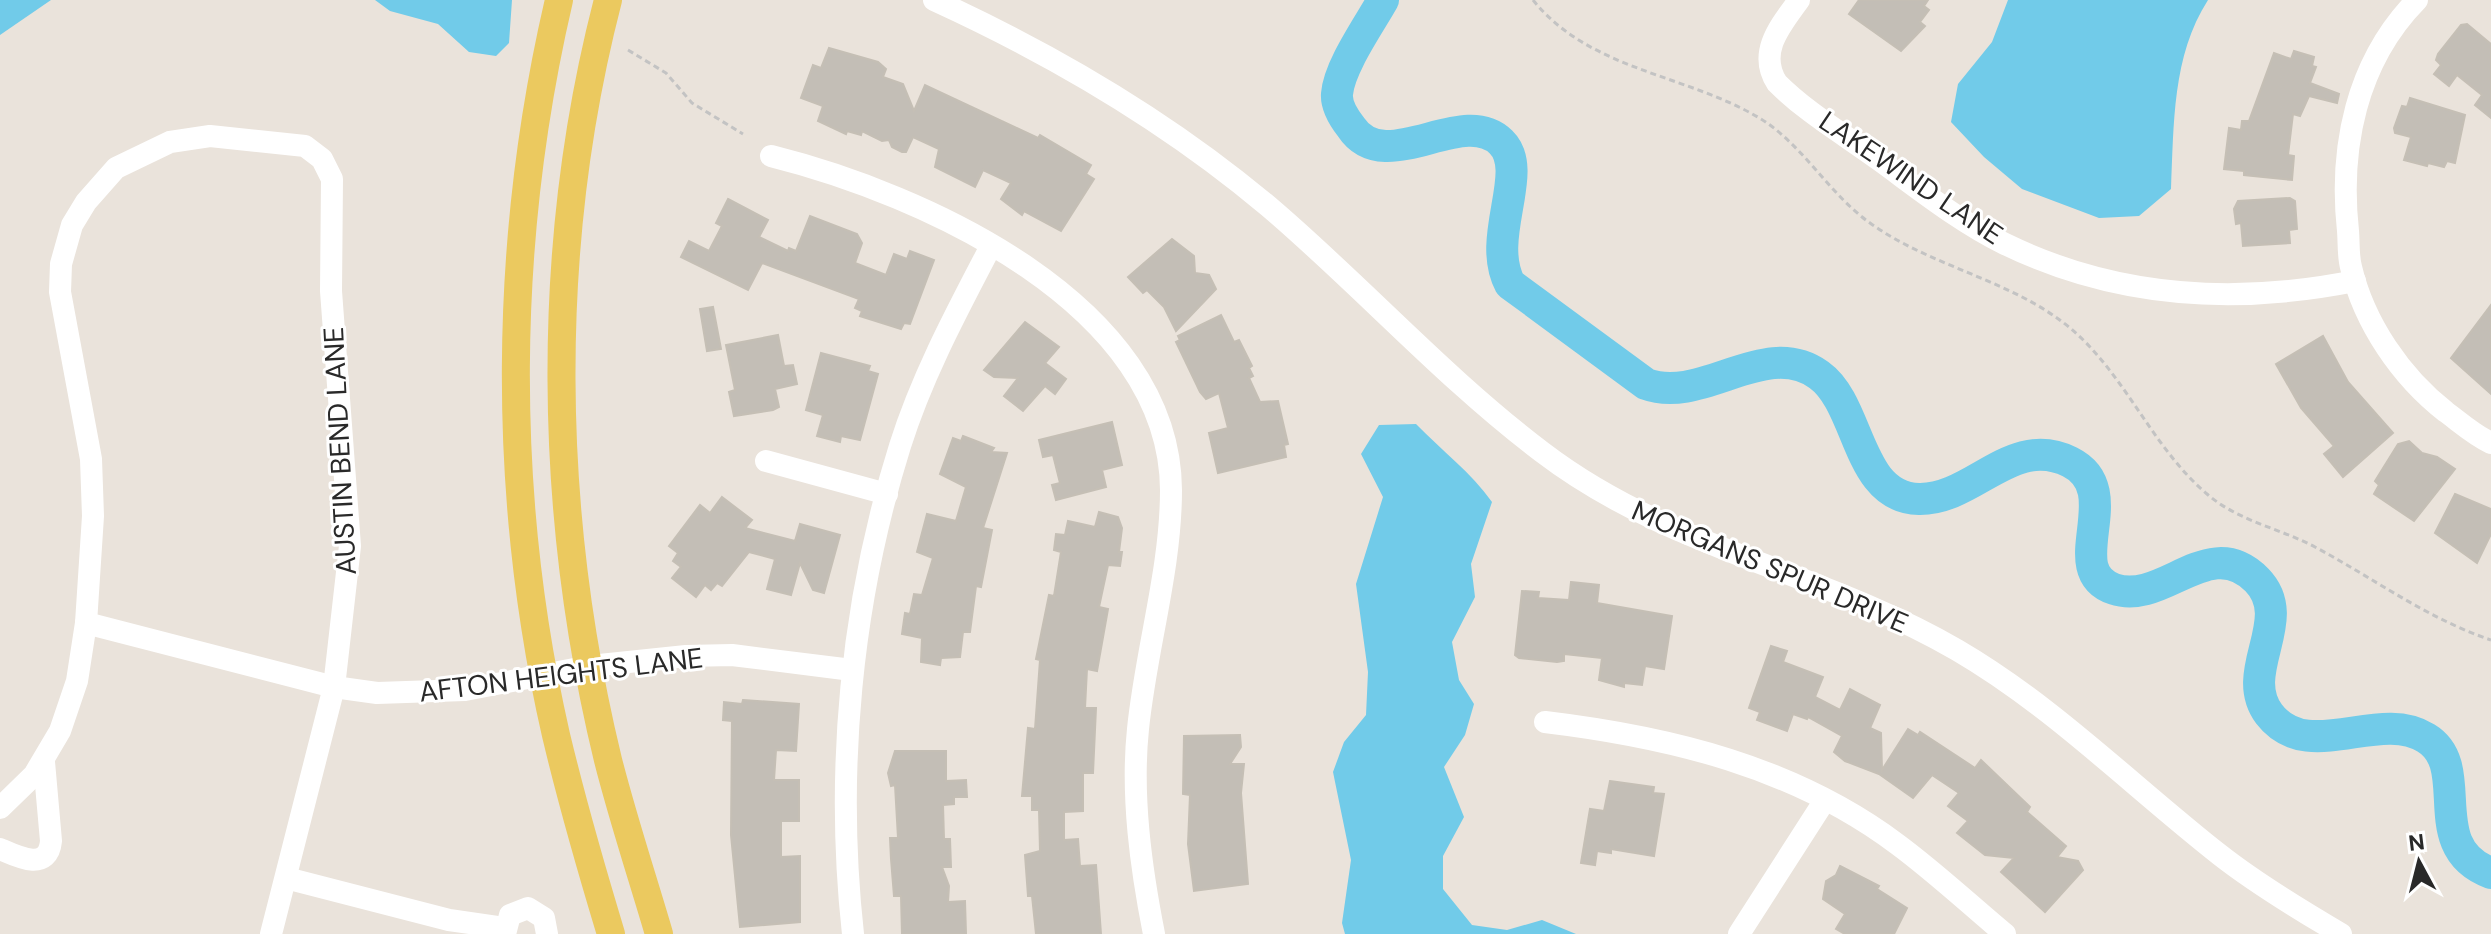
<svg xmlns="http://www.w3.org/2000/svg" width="2491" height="934" viewBox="0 0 2491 934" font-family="'DM Sans',sans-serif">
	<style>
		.water { fill: #71cbe9 }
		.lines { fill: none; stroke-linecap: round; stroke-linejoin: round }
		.river { stroke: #71cbe9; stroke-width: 32 }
		.building { fill: #c3beb6; stroke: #c5bfb5; stroke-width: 2 }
		.path { stroke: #c3c3c3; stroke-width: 3; stroke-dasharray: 6 4; stroke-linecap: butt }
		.minor { stroke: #fff; stroke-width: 22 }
		.major { stroke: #ebc95f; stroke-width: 28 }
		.labels { text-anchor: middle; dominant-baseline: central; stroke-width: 6; stroke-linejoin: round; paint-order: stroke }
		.street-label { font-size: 28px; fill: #292929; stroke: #fff }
	</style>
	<rect width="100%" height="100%" fill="#eae3db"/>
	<g class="water">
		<path d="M0,0H51L0,35Z"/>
		<path d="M375,0H512L509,43L496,56L469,52L438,24L390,11Z"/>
		<path d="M2008,0H2208C2172,56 2174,124 2171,189L2139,216L2099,218L2022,189L1984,157L1951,122L1958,84L1992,42Z"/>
		<path d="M1416,424C1442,451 1471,472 1492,502L1471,564L1475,597L1452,642L1459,680L1474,704L1465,735L1444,767L1464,817L1443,856V889L1472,925L1507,930L1542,920L1576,934H1345L1342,923L1351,860L1333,772L1344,742L1366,715L1368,672L1356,584L1383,497L1361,454L1379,425Z"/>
	</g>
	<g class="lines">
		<path class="river" d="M1383,0C1369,25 1339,67 1337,94C1336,106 1344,118 1351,127C1385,179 1462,104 1501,142C1531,171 1485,237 1510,284L1646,384C1703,405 1765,336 1819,375C1861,405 1856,498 1919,499C1974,500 2012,433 2070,462C2128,491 2059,570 2114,589C2164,606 2209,531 2257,580C2296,620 2237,671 2269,714C2308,765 2378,708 2426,738C2474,767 2421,847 2491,873"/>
	</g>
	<g class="building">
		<path d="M1859,0H1928L1924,6L1929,10L1920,22L1925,26L1901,51L1849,14Z"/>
		<path d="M2467,24L2491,44V118L2475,105L2482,95L2457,75L2449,86L2434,74L2441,65L2436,60L2438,54L2461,25Z"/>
		<path d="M829,48L878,62L886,69L883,77L903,84L914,111L925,85L1038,138L1040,135L1091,165L1086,174L1094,179L1061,231L1024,211L1022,215L1001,199L1011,183L983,170L975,187L935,167L939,149L913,137L906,152H902L892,147L889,140L882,141L862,131L861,135L847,131L846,134L818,121L823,106L801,98L813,65L821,68Z"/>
		<path d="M2294,51L2314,57L2312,66L2316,67L2310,83L2339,94L2337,103L2309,96L2300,116L2293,114L2288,155L2294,156L2292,180L2244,175V171L2224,169L2229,128L2241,130L2242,121H2249L2274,53L2291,59Z"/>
		<path d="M2410,98L2465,115L2455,163L2447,161L2444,167L2428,163L2427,166L2404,160L2411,137L2395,133L2394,128L2402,106L2407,107Z"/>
		<path d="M2290,198L2295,201L2297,229L2289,230L2290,243L2243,246L2241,223L2236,224L2234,209L2238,201Z"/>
		<path d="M728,199L768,220L759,237L788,251L789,248L796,251L810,216L857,234L862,243L855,263L886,275L894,254L907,259L910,251L934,260L910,324L904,323L901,329L860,316L862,311L855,308L859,299L762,263L748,290L681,257L689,241L709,251L722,226L716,223Z"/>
		<path d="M1172,239L1194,256L1195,273L1209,275L1216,289L1176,331L1164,307L1147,290L1143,293L1128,277Z"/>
		<path d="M2491,305V394L2451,358Z"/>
		<path d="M713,307L721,349L707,351L700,309Z"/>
		<path d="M1221,315L1234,342L1239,340L1252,366L1249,368L1253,376L1249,378L1260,402L1278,401L1288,444L1284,445L1286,457L1218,473L1209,433L1228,428L1219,393L1206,399L1200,392L1176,342L1180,340L1178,336Z"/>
		<path d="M1025,322L1059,347L1045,363L1066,379L1055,394L1045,386L1023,411L1004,396L1018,378L994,377L984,370Z"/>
		<path d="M778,335L784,366L793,365L797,384L775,389L779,407L773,410L734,416L729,392L735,390L726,345Z"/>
		<path d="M2323,336L2348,382L2393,433L2343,477L2324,454L2334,446L2301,408L2276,364Z"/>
		<path d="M821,353L870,366L868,371L878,374L860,440L841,436L840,442L817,436L823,415L806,410Z"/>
		<path d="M1112,422L1122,465L1102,470L1106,487L1056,500L1052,485L1060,483L1053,455L1043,457L1039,440Z"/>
		<path d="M963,436L994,448L991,452L1007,453L983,528L992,530L981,587L976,586L970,632H963L960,657L941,658L940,665L921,662L922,638L902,634L905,613L910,614L914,594L922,595L933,558L917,552L927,514L956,521L966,487L940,474L953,438L961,441Z"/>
		<path d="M2409,441L2422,453L2437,457L2455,469L2414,521L2374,494L2379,485L2375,481L2398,444Z"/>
		<path d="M2455,494L2491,509V534L2477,563L2435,533Z"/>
		<path d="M722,497L752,520L745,528L795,541L800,524L840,535L824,593L813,590L800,563L791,595L767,589L775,559L749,552L722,586L717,583L711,590L705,585L696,597L672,578L681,567L673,561L678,553L669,546L700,505L710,513Z"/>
		<path d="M1099,512L1118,517L1122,528L1119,552H1122L1120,566L1108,565L1099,607L1108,609L1097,671L1087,669L1085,708H1096L1093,773H1083V811L1064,812V840L1078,839L1080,866L1096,865L1101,934H1036L1032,896H1028L1025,855L1040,851L1039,810H1032V796H1022L1028,728L1035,729L1040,660L1036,659L1049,595L1054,596L1061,552L1054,550L1056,534L1065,535L1068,521L1095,527Z"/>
		<path d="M1571,582L1599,585L1597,603L1672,616L1664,669L1645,666L1642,685L1624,683V687L1599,680L1602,658L1564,654V661L1557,662L1519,658L1515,655L1522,591L1539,592L1538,598L1569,600Z"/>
		<path d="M1771,646L1787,651L1783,662L1823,677L1815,697L1840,710L1850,689L1880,705L1870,728L1881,733L1882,770L1908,729L1918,735L1920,732L1975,768L1981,760L2030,807L2027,812L2066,846L2057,857L2078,861L2083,870L2045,912L2001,872L2014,858L1985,855L1957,833L1968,821L1948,806L1959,793L1932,775L1913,798L1879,774L1845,761L1834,752L1842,736L1808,717L1807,719L1793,714L1787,731L1757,720L1760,712L1749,708Z"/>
		<path d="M743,700L799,704L796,751L776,750L774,780H799V821H781V857L800,856V922L740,927L731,835L732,721L723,720L724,702L742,704Z"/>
		<path d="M1240,735L1241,747L1230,764H1244L1241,793L1248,884L1194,891L1188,844L1190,795L1183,794L1184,736Z"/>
		<path d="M895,751H946V781L966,780L967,797H954V804L943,805L944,839H950L951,867H942L949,886L948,902L965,901L966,934H902L901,896H894L891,859L890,838H898L895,785L891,786L888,773Z"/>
		<path d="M1610,781L1654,787L1653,793L1664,794L1654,856L1611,849V853L1597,851L1595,865L1581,863L1590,809L1604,811Z"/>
		<path d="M1840,866L1879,886L1877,889L1907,908L1894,934H1845L1836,929L1845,914L1823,899L1826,881L1836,875Z"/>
	</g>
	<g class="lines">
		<g class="path">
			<path d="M1533,0C1590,71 1687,74 1761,119C1804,146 1829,194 1870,223C1934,269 2019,281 2077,334C2128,381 2154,449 2207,494C2238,521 2279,528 2315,547C2375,579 2426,618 2491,640"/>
			<path d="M628,50L666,73L692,103L743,134"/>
		</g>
		<g class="minor">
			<path d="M934,0C1052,54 1168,122 1268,206C1361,285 1444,378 1542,452C1669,549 1819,570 1957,650C2053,706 2132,786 2220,855C2257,884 2300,910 2341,934"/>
			<path d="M1799,0C1781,25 1757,52 1777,83C1807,113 1845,135 1879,160C1919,189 1960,222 2005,244C2116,298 2235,305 2355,281"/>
			<path d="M2417,0C2356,62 2339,148 2348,231C2349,243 2348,256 2351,267C2364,323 2401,377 2446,412C2461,423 2474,435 2491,443"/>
			<path d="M771,156C923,194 1170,304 1171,490C1171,570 1146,649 1138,729C1131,796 1141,868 1154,934"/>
			<path d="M766,461L887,494"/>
			<path d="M86,623L334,687L377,693L465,690L590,666L686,656L732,655L852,670"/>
			<path d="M1545,722C1670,737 1794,767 1897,844C1935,872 1969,904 2005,934"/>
			<path d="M0,808L34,775L60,731L77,681L86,623L93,516L91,459L60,292L61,264L72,225L86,202L116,168L170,142L210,136L305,146L322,159L332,179L331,291L350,546L334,687L271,934"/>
			<path d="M0,849C18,857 48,872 51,841L44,762"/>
			<path d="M286,878L449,920L504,928"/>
			<path d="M505,934L510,915L528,908L544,918L547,934"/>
			<path d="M853,934C835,771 851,602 900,446C922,376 957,311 991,246"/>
			<path d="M1739,934L1825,800"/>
		</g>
		<g class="major">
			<path d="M559,0C503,240 501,494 556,735C572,802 591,868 611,934"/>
			<path d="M608,0C544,246 548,513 608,760C623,819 642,876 659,934"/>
		</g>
	</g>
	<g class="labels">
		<g class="street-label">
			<text transform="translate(1911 178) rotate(34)">LAKEWIND LANE</text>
			<text transform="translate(340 451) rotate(-93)">AUSTIN BEND LANE</text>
			<text transform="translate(1770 567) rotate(23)">MORGANS SPUR DRIVE</text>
			<text transform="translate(561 675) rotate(-7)">AFTON HEIGHTS LANE</text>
		</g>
	</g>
	<g transform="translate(2419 862) rotate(353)" stroke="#ffffff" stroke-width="6" paint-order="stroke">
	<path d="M0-6L14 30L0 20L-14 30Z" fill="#292929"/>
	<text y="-12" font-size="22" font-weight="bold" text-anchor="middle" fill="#292929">N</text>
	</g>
</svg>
